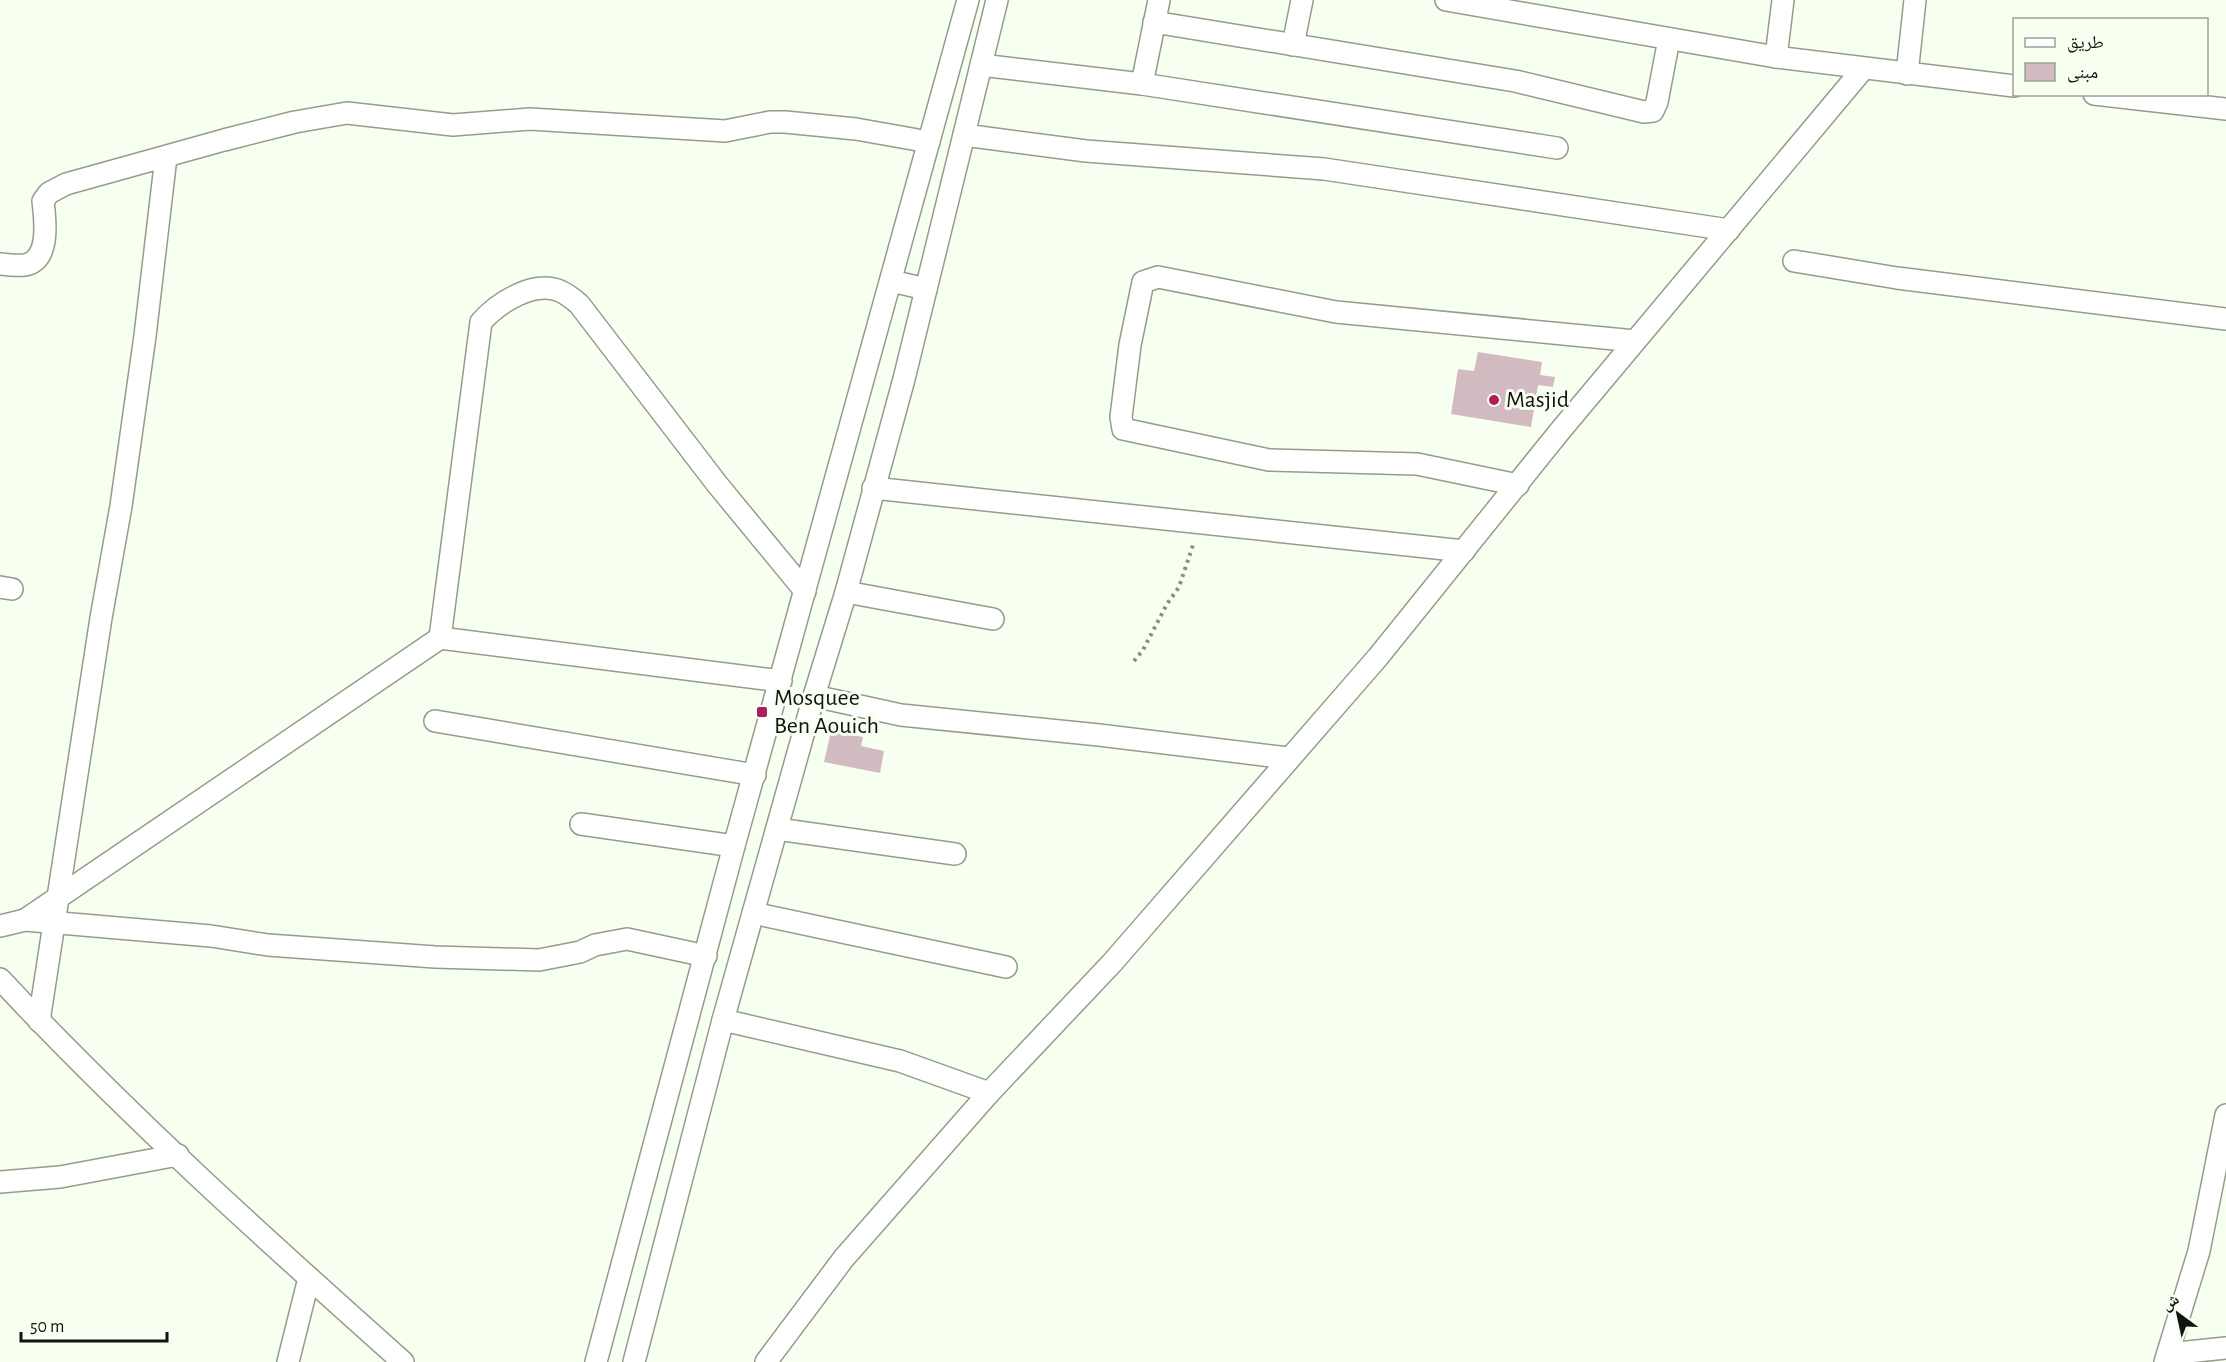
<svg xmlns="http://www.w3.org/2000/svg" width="2226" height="1362" viewBox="0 0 2226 1362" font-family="'Alegreya Sans','Noto Naskh Arabic',sans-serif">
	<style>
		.building { fill: #d1bac0 }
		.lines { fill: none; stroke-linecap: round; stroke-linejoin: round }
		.minor-casing { stroke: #949d8b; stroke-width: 24 }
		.path { stroke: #898e83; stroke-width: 4; stroke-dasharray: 3 4.5; stroke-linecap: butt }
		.minor { stroke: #fff; stroke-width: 21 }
		.poi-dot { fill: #ac1f5c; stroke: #f7fff0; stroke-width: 2 }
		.labels { text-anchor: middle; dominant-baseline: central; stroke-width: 6; stroke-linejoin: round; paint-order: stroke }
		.poi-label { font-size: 24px; fill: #12150f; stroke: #f7fff0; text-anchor: start }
	</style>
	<rect width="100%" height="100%" fill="#f7fff0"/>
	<g class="building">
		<path d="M1478,352L1542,362L1540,375L1555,377L1553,387L1538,385L1531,427L1451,414L1458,369L1474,371Z"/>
		<path d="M831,731L863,737L861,746L884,751L880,773L824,762Z"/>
	</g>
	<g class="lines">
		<g class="minor-casing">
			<g id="minor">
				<path d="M1446,0L1776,57L2014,86"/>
				<path d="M1154,22L1515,81L1644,112L1653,111L1657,102L1669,39"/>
				<path d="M1293,45L1302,0"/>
				<path d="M1776,57L1783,0"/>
				<path d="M981,65L1142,84L1159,0"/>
				<path d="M1907,74L1915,0"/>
				<path d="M1142,84L1557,148"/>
				<path d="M2094,94L2226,109"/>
				<path d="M964,135L1086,151L1324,169L1729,230"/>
				<path d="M1794,261L1897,278L2226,319"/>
				<path d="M0,264C8,265 17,266 25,265C51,260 45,219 43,201L49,193L66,184L224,140L295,122L347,113L453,125L530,119L725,131L770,122H785L856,129L929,142"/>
				<path d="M891,281L926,289"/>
				<path d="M1518,485L1417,464L1269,460L1123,429L1121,417L1130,345L1143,282L1158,277L1336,312L1635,341"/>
				<path d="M873,488L1464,551"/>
				<path d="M0,587L12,589"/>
				<path d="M846,592L993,619"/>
				<path d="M440,638L481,322C498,303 533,280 560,291C567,294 573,299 579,304L717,484L805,591"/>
				<path d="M814,696L901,715L1099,735L1288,758"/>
				<path d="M435,721L755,775"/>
				<path d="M581,824L734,846"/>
				<path d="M777,829L955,854"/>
				<path d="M753,913L1006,967"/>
				<path d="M25,920L440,638L781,681"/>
				<path d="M0,926L25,920L211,936L268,945L435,957L539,960L580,952L595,945L627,939L706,956"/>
				<path d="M0,979C126,1114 265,1239 403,1362"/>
				<path d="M723,1020L900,1061L989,1093"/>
				<path d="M39,1021L101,618L121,506L145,336L166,157"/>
				<path d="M0,1182L60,1177L178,1155"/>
				<path d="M2168,1354L2226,1348"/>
				<path d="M288,1362L309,1278"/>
				<path d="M596,1362L734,846L968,0"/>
				<path d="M634,1362L723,1020L814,696L846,592L904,379L997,0"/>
				<path d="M766,1362L844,1258L989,1093L1112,963L1378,657L1560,431L1863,69"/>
				<path d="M2165,1362L2199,1251L2226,1115"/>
			</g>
		</g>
		<path class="path" d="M1134,661L1143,650L1167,604L1179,587L1194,542"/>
		<use href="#minor" class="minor"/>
	</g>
	<g class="poi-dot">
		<circle cx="1494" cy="400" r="6"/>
		<rect x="756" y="706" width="12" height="12" rx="3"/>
	</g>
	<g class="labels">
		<g class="poi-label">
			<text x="1506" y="400">Masjid</text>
			<text x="774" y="698">Mosquee<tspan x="774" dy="28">Ben Aouich</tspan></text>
		</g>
	</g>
	<rect x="2013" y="18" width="195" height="78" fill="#f7fff0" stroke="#9ba196" stroke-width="1.5"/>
	<rect x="2025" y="38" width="30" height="9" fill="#ffffff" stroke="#9ba196" stroke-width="1.5"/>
	<text x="2067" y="48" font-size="18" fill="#12150f">طريق</text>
	<rect x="2025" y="63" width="30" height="18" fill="#d1bac0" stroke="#9ba196" stroke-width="1.5"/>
	<text x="2067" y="78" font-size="18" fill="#12150f">مبنى</text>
	<g transform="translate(2178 1314) rotate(327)" stroke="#f7fff0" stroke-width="4.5" paint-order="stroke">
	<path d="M0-4.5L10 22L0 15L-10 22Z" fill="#12150f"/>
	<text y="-9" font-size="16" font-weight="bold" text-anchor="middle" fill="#12150f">ش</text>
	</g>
	<path d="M21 1332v9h146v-9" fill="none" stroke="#12150f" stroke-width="3"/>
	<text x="30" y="1332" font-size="18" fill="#12150f" stroke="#f7fff0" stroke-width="4.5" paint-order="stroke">50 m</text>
</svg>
